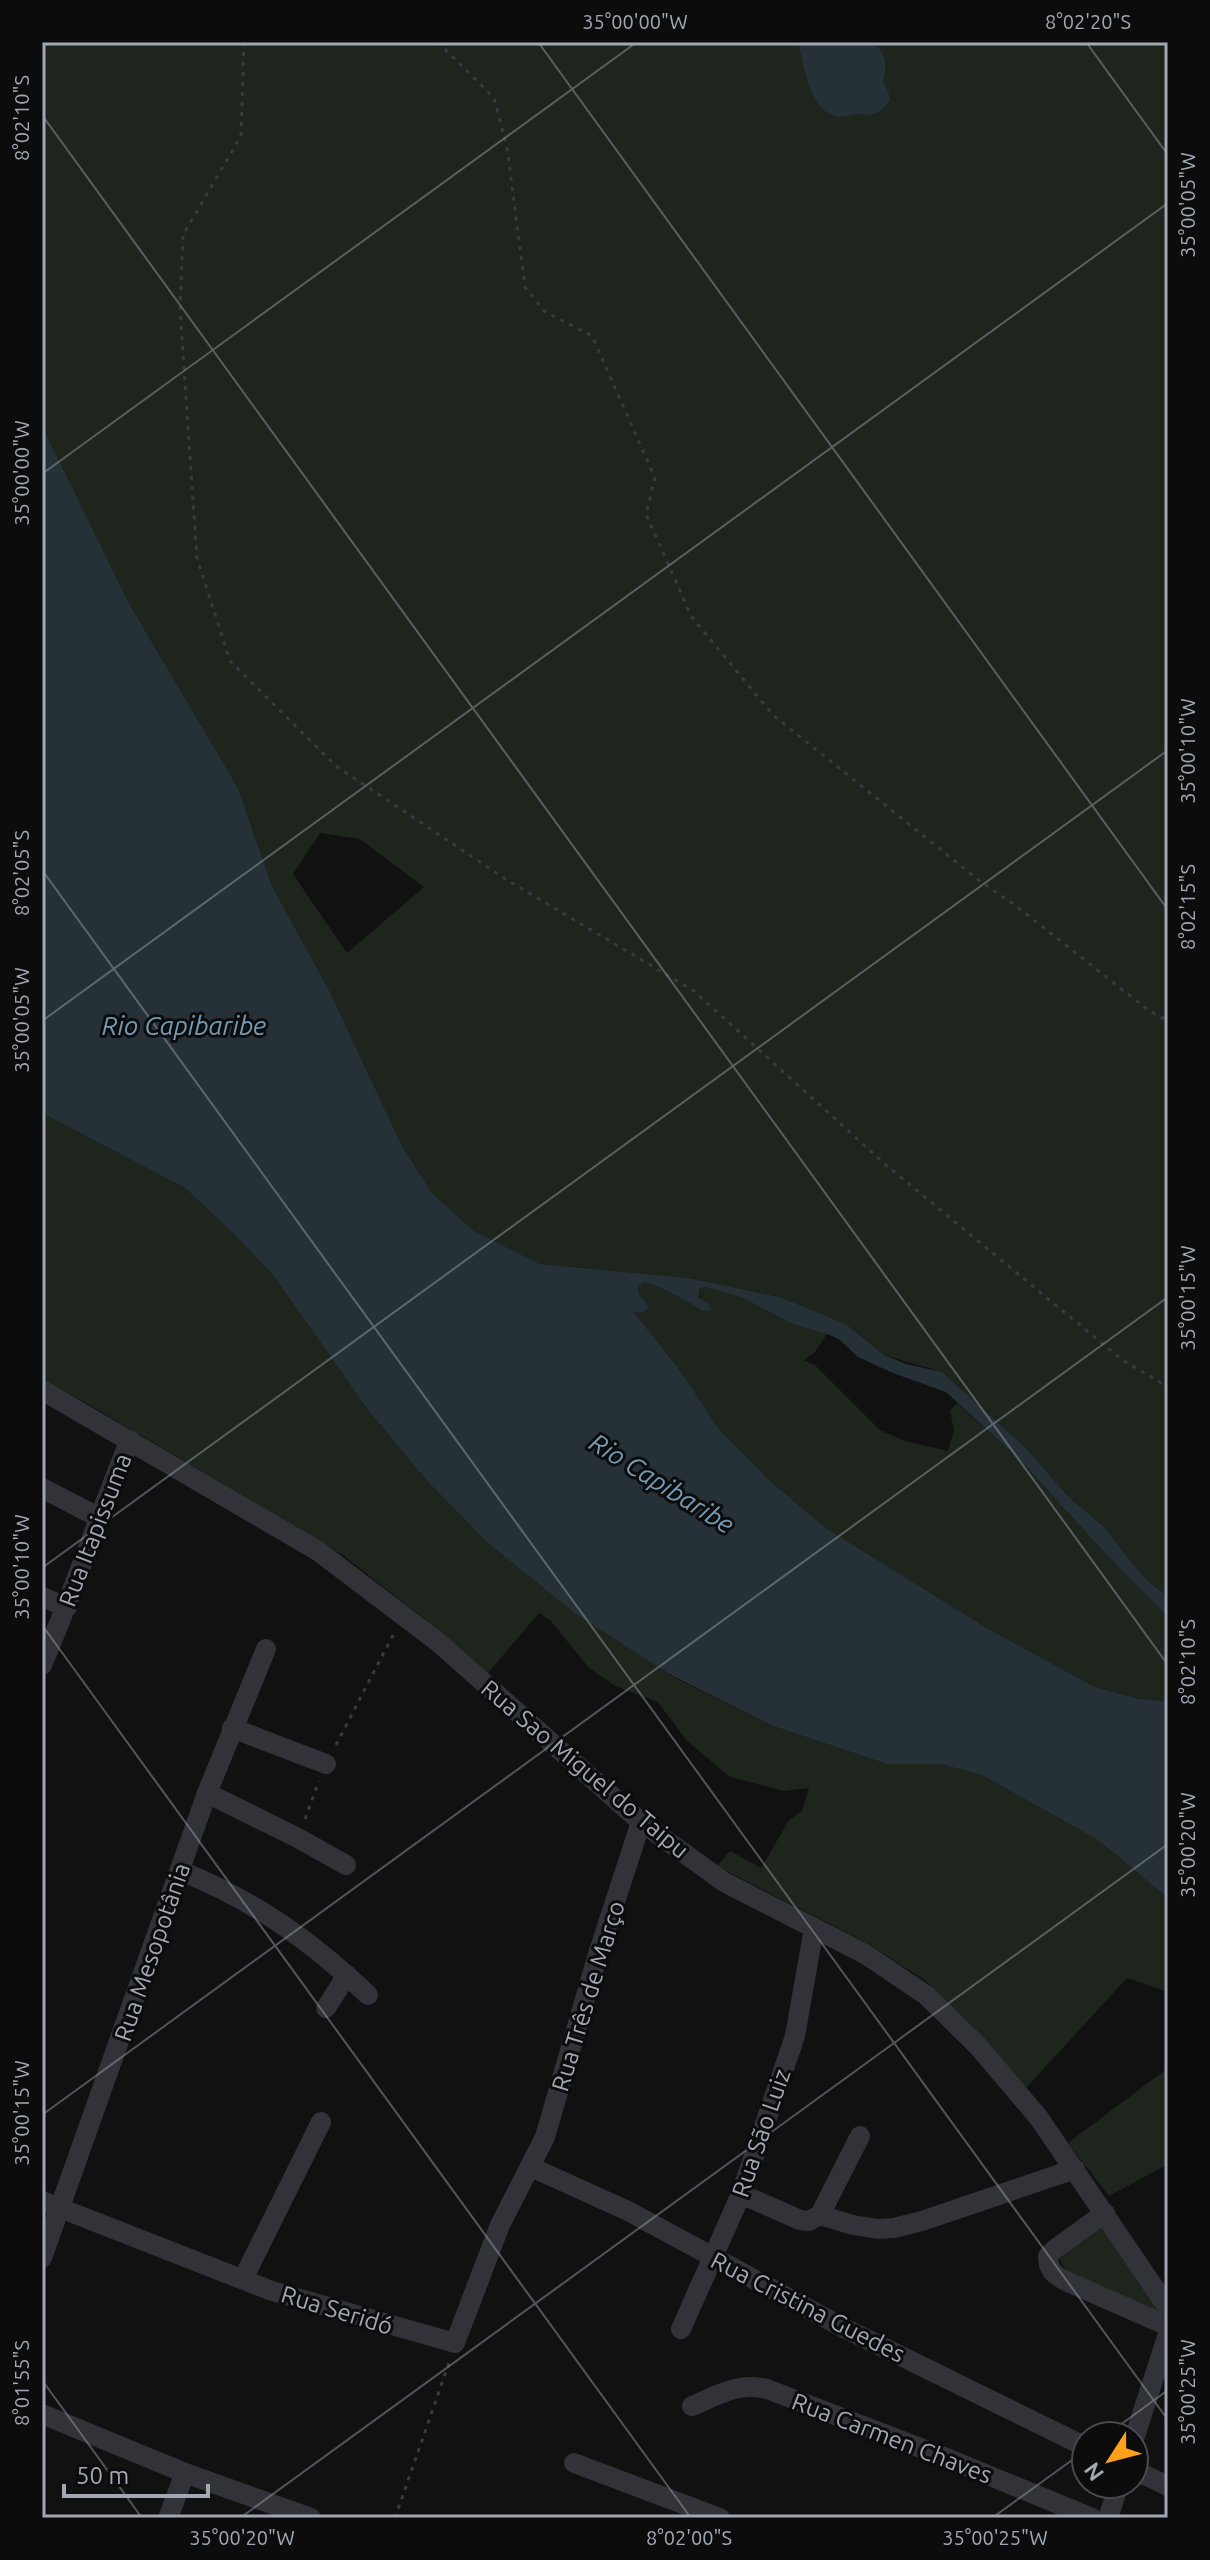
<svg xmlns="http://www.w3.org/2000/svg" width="1210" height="2560" viewBox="0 0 1210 2560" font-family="Ubuntu,sans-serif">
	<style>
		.green { fill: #1d251d; fill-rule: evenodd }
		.water { fill: #263137 }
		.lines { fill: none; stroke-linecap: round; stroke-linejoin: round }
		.path { stroke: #373a3f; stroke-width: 3; stroke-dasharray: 4 6; stroke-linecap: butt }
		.minor { stroke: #313338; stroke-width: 20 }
		.ticks { fill: none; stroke: #a1a8b4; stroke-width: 2; stroke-opacity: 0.45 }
		.labels { text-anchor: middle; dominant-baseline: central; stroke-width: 6; stroke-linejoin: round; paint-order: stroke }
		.street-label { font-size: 24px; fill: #a1a8b4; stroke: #0c0c0d }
		.water-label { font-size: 26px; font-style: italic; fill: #749bb3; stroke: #0c0c0d }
		.neatline { fill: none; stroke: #a1a8b4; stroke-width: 3 }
		.ticks-label { font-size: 20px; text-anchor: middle; fill: #a1a8b4 }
	</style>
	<rect width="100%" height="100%" fill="#111112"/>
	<g class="green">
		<path d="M42,42H1168V1596L1151,1584L1137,1569L1104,1527L1068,1496L1027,1449L942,1372L884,1355L846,1324L780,1297L689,1278L540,1264L474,1231L432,1193L402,1146L330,992L272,886L238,788L130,605L42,426ZM320,833L360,839L424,887L347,953L293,874Z"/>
		<path d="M42,1113L185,1188L232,1232L273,1275L368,1410L427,1481L489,1544L669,1675L773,1726L887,1764H940L982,1775L1098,1840L1168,1898V1992L1127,1978L1025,2089L1001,2059L926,1981L870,1945L717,1866L730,1851L761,1868L789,1820L802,1811L809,1788L784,1791L730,1777L687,1741L658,1702L617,1687L589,1668L550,1620L539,1613L488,1673L435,1627L344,1556L95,1408L42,1379Z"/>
		<path d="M645,1282L685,1299L702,1311L699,1289L705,1287L743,1298L790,1323L827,1334L814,1353L804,1360L815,1365L880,1430L905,1441L948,1451L954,1430L950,1411L957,1403L1021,1461L1104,1552L1168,1617V1701L1140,1699L1095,1687L985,1627L826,1528L769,1480L718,1428L682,1373L632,1310L638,1285Z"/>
		<path d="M1168,2068V2164L1109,2196L1068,2143Z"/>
		<path d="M1105,2224L1167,2316L1069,2273L1061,2263V2257Z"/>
	</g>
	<g class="water">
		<path d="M798,42H849L877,46C888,58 886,68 883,83L888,91L890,100C880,114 874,116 858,114C852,114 845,117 839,117C809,113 804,64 798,42Z"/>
		<path d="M42,426L130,605L238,788L272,886L330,992L402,1146L432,1193L474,1231L540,1264L689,1278L780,1297L846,1324L884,1355L906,1364L942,1372L1027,1449L1068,1496L1104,1527L1137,1569L1151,1584L1168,1596V1617L1104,1552L1021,1461L946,1392L893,1373L858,1357L840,1340L830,1335L790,1323L743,1298L705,1287L699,1289V1298L708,1303L711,1310L702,1311C684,1298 665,1290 645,1282L638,1285V1293L649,1307L642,1313L633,1311L682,1373L718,1428L769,1480L826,1528L985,1627L1095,1687L1140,1699L1168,1701V1898L1098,1840L982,1775L940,1764H887L773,1726L669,1674L575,1613L489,1544L427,1481L368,1410L273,1275L232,1232L185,1188L42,1113Z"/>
	</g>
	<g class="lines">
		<g class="path">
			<path d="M244,42L241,136L183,235L180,309L197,558L230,661L336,766L507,880L694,991L886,1165L1121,1359L1168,1387"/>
			<path d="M438,42L494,98L507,147L525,287L544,311L592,336L655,478L646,514L691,616L773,715L981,882L1015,905L1148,1010L1168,1021"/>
			<path d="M336,1745L395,1631"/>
			<path d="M305,1819L319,1781"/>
			<path d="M395,2518L449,2363"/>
		</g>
		<g class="minor">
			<path d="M42,1390L318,1551L438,1642L641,1822L724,1882L865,1954L926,1995L977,2045L1039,2118L1168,2308"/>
			<path d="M42,1488L98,1517"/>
			<path d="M42,1597L67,1607"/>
			<path d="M42,1665C74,1591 99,1514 130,1440"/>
			<path d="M232,1728L326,1764"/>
			<path d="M207,1793L298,1838L346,1865"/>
			<path d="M181,1871C255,1901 310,1940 368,1995"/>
			<path d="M326,2008L347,1975"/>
			<path d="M531,2167L628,2211L844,2328L1086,2447"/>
			<path d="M741,2194L800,2220L809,2221L820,2215L853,2225L878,2229L894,2228L922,2221L1075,2169"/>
			<path d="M42,2201L272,2291L455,2343L500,2225L545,2137L598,1954L641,1822"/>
			<path d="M1105,2213L1055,2249L1048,2256C1048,2270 1054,2275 1066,2281L1168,2326"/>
			<path d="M820,2215L860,2136"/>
			<path d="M42,2258L207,1793L266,1649"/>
			<path d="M243,2279L321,2122"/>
			<path d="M681,2329L741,2194L795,2036L814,1928"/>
			<path d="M692,2406C718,2395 738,2382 767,2389L944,2457L1092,2518"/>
			<path d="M42,2414L185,2473L311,2518"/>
			<path d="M1134,2439L1168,2334"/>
			<path d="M574,2463L720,2518"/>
			<path d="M1134,2470L1168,2486"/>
			<path d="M168,2518L185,2473"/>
			<path d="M1108,2518L1119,2484"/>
		</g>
	</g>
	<path class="ticks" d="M538,42L1168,910M1086,42L1168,155M42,115L1168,1665M42,474L637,42M42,870L1168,2420M42,1021L1168,203M42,1568L1168,750M42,1625L691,2518M42,2115L1168,1297M42,2380L142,2518M1105,2436L1168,2390M240,2518L1168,1844M992,2518L1086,2450"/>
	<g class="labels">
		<g class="street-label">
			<text transform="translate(95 1530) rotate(-69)">Rua Itapissuma</text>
			<text transform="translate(585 1769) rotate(40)">Rua Sao Miguel do Taipu</text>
			<text transform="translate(152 1952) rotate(-71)">Rua Mesopotânia</text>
			<text transform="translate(588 1996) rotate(-73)">Rua Três de Março</text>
			<text transform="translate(761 2133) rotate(-71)">Rua São Luiz</text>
			<text transform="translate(808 2307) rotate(27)">Rua Cristina Guedes</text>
			<text transform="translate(337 2310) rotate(17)">Rua Seridó</text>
			<text transform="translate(892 2438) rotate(21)">Rua Carmen Chaves</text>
		</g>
		<g class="water-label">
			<text x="184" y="1025">Rio Capibaribe</text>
			<text transform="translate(662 1483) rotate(32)">Rio Capibaribe</text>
		</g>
	</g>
	<rect width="1210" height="2560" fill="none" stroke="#0c0c0d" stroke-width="88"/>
	<g transform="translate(1110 2460) rotate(234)"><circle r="38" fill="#0c0c0d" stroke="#484a50" stroke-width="2"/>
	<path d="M0-6L14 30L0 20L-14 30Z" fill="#ffa01c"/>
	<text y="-12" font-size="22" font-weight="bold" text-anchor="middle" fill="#a1a8b4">N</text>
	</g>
	<path d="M64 2484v12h144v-12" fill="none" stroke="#a1a8b4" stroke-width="4"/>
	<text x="76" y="2484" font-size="24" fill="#a1a8b4" stroke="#0c0c0d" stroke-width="6" paint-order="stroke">50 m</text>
	<rect x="44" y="44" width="1122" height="2472" class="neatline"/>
	<g class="ticks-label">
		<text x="635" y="29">35°00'00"W</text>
		<text x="1088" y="29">8°02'20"S</text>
		<text transform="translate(22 118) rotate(-90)" y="7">8°02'10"S</text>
		<text transform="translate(1188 205) rotate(-90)" y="7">35°00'05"W</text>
		<text transform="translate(22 473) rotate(-90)" y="7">35°00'00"W</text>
		<text transform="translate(1188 751) rotate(-90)" y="7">35°00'10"W</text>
		<text transform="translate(22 873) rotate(-90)" y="7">8°02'05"S</text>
		<text transform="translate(1188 907) rotate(-90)" y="7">8°02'15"S</text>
		<text transform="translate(22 1020) rotate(-90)" y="7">35°00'05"W</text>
		<text transform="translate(1188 1298) rotate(-90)" y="7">35°00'15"W</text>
		<text transform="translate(22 1567) rotate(-90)" y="7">35°00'10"W</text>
		<text transform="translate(1188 1662) rotate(-90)" y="7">8°02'10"S</text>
		<text transform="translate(1188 1845) rotate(-90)" y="7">35°00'20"W</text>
		<text transform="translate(22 2113) rotate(-90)" y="7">35°00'15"W</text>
		<text transform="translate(22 2383) rotate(-90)" y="7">8°01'55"S</text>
		<text transform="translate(1188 2392) rotate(-90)" y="7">35°00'25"W</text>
		<text x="242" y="2545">35°00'20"W</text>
		<text x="689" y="2545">8°02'00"S</text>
		<text x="995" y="2545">35°00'25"W</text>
	</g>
</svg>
